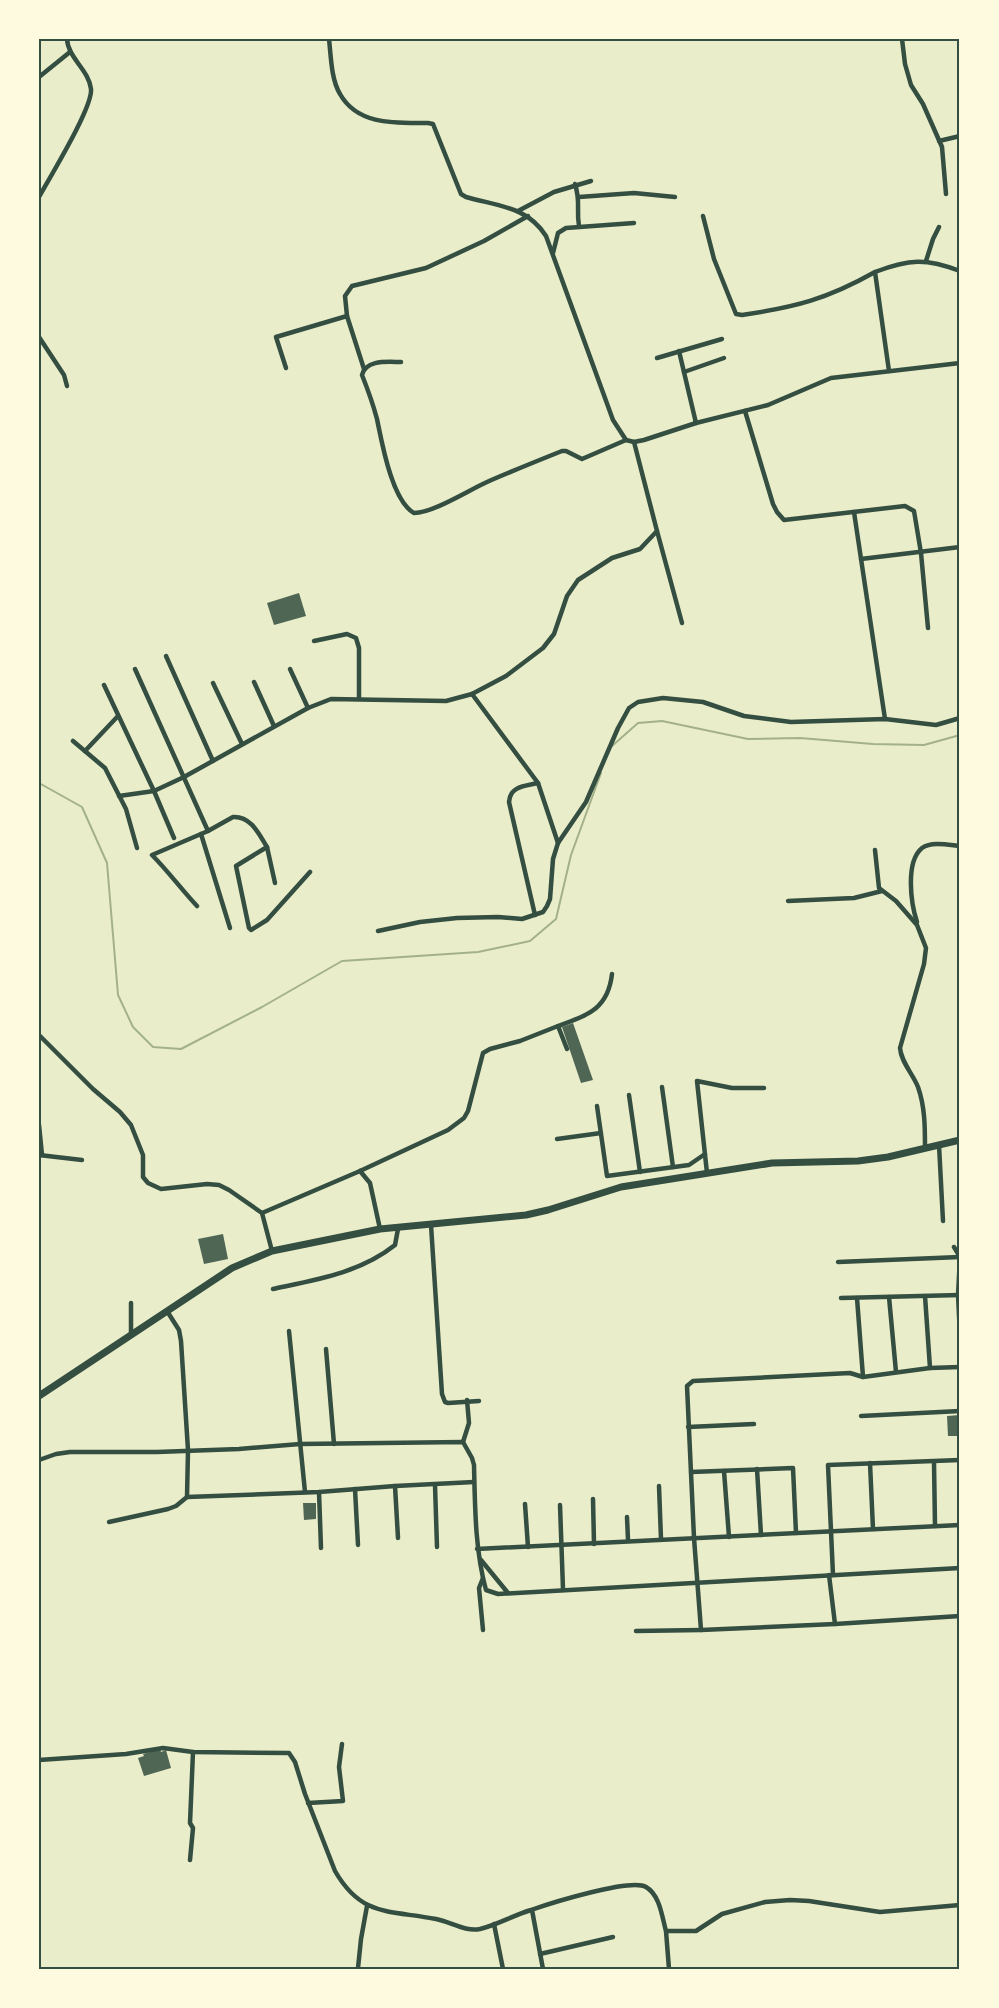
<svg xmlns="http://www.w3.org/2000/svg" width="999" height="2008" viewBox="0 0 999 2008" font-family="'IBM Plex Sans',sans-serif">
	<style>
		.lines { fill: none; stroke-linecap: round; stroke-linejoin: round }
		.stream { stroke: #a3b18a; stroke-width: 2 }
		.building { fill: #4f6655 }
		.minor { stroke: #344e41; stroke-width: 4.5 }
		.secondary { stroke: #344e41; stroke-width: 7 }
		.neatline { fill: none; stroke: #344e41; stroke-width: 2 }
	</style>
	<rect width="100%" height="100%" fill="#e9edc9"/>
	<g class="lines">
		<g class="stream">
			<path d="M612,746L638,723L662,721L748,739L800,738L873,744L924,745L960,735"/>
			<path d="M39,783L82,807L107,863L118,995L133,1027L153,1047L181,1049L262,1007L342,961L478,952L530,941L556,919L571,855L601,773"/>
		</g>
	</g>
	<g class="building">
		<path d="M299,593L306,616L274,625L267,603Z"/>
		<path d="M573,1023L593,1080L581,1083L562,1027Z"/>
		<path d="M223,1234L228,1259L204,1264L198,1239Z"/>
		<path d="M960,1415V1436H948L947,1416Z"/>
		<path d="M303,1503H316V1519L304,1520Z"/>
		<path d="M160,1749L161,1752L166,1750L171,1768L144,1776L138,1758L144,1756L143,1754Z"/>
	</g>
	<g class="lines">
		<g class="minor">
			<path d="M329,39C331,56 331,79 340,94C358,126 397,123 428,123L433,124L461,194L466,197C497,206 527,206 546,236L613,420L626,440L634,442L644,440L696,423L768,405L831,378L960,363"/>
			<path d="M902,39L905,64L911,85L923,104L942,147L946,194"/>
			<path d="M39,77L70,52"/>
			<path d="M939,141L960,136"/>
			<path d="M575,184C581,203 576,208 579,226"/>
			<path d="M39,197C50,177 93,107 91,89C89,70 68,58 67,39"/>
			<path d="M579,197L634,193L675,197"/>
			<path d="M518,211L554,192L591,181"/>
			<path d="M703,216L714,259L736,314L742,315C796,307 827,299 875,272"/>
			<path d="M553,253L558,233L566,228L634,223"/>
			<path d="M926,261L933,239L939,227"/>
			<path d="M347,316L345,296L352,286L426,268L484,241L528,216"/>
			<path d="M39,337L64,375L67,386"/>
			<path d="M679,351L696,423"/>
			<path d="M657,358L722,339"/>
			<path d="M401,362C388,362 366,359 362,375C368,390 373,404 377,419C382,443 392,501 414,513C433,513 469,490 487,482C512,471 537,461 562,451H566L582,459L626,440"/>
			<path d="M286,368L276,337L347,316L364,369"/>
			<path d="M889,371L875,272C909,259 926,258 960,271"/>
			<path d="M684,372L724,358"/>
			<path d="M745,411L773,504L777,512L784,520L905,506L914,511L921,553L928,628"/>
			<path d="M854,512L885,719"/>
			<path d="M657,531L682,623"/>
			<path d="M861,559L960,547"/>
			<path d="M314,641L347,634L356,638L359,648V698"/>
			<path d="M166,656L213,761"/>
			<path d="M135,669L208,831"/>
			<path d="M290,669L308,708"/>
			<path d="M254,682L274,726"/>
			<path d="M213,683L242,744"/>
			<path d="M104,685L154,791L174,838"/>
			<path d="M472,694L538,783"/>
			<path d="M73,741L105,768L126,809L137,848"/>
			<path d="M85,751L118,716"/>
			<path d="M119,796L154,791L184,777L308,708L331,699L446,701L472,694L506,676L543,648L554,634L567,596L578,580L612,558L640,549L657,531L634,442"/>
			<path d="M201,834L230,928"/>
			<path d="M267,847L275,883"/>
			<path d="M875,850L879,888L896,901L917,925L926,948L924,964L900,1048C901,1062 913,1074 918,1087C925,1107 925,1127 925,1148"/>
			<path d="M788,901L854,898L882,891"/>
			<path d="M197,906C181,889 168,871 152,855L208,831L233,817C251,816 259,834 267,847L236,866L249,928L251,930L267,920L310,872"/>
			<path d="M535,915L509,802C510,786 525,786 538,783L558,843"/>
			<path d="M917,922C911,904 905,862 922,848C932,841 949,845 960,846"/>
			<path d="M378,931L420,922L457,918L498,917L522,919L543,912L547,906L550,899L553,859L558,843L586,802L618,728L629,708L638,702L663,698L703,702L744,716L791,722L885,719L936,725L960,718"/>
			<path d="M558,1026C588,1015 608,1009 612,974"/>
			<path d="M39,1035L93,1089L120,1112L131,1125L143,1155V1177L148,1183L161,1189L207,1184L219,1185L229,1190L262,1213L272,1251"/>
			<path d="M662,1087L673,1167"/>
			<path d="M629,1095L640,1172"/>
			<path d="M597,1106L607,1176L689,1165L705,1154"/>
			<path d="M39,1125L42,1155"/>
			<path d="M557,1139L601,1133"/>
			<path d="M939,1145L943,1221"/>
			<path d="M39,1155L82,1160"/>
			<path d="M360,1171L370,1183L380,1229"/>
			<path d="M707,1173L697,1081L732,1088H764"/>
			<path d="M262,1213L360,1171L448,1130L464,1118L468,1111L483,1053L490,1049L520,1041L558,1026L567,1049"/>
			<path d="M431,1225L442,1394L445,1402L448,1403L479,1401"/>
			<path d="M954,1247L960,1257L958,1295L960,1336"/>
			<path d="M838,1262L960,1257"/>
			<path d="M273,1289C315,1280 360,1273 395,1245L398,1229"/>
			<path d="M925,1296L930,1368"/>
			<path d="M889,1297L896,1372"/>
			<path d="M841,1298L960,1295"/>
			<path d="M857,1298L863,1377"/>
			<path d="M131,1303V1335"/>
			<path d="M167,1311L179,1330L181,1341L188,1450L187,1497L319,1492L395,1486L474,1482"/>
			<path d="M289,1331L305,1492"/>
			<path d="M326,1349L334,1444"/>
			<path d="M960,1367L930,1368L863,1377L850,1373L693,1381L687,1386L694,1538L701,1630L835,1624L960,1616"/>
			<path d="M861,1416L960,1411"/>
			<path d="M688,1427L754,1424"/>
			<path d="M463,1442L469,1423L467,1400"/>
			<path d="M39,1460L56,1454L70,1452H157L239,1449L300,1444L463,1442L472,1458L474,1465C475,1507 475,1550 486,1590L498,1594L960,1568"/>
			<path d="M934,1462L935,1526"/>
			<path d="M870,1463L873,1529"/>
			<path d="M757,1469L761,1535"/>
			<path d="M724,1471L729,1537"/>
			<path d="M691,1472L793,1468L796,1533"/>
			<path d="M435,1485L437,1547"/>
			<path d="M395,1486L398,1538"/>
			<path d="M659,1486L661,1539"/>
			<path d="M355,1489L358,1545"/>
			<path d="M319,1492L321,1548"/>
			<path d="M593,1499L594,1544"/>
			<path d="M525,1504L528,1547"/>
			<path d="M560,1505L563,1589"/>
			<path d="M627,1517L628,1540"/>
			<path d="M109,1522L168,1509L176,1506L187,1497"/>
			<path d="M477,1549L960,1525"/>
			<path d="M481,1560L508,1593"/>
			<path d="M829,1575L835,1624"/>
			<path d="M833,1575L828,1465L960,1460"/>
			<path d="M483,1578L479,1588L483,1630"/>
			<path d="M636,1631L701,1630"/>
			<path d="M39,1760L126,1754L163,1748L193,1752L289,1753L295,1762L305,1794L335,1871C362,1918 391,1910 436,1919C451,1922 465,1932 480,1929C497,1925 514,1915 531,1910C551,1903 631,1878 646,1887C660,1895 662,1917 666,1931H696L722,1914L765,1902L790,1900L809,1901L880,1912L960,1905"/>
			<path d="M308,1803L343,1801L339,1767L342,1744"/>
			<path d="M190,1860L193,1828L190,1823L193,1752"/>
			<path d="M532,1910L543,1969"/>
			<path d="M494,1924L503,1969"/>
			<path d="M666,1931L669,1969"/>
			<path d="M540,1954L613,1937"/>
			<path d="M358,1968L361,1939L367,1906"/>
		</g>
		<path class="secondary" d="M39,1396L232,1268L272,1251L380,1229L526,1215L548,1210L621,1187L772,1163L858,1161L888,1157L960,1140"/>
	</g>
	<rect width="999" height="2008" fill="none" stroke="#fefae0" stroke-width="81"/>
	<rect x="40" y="40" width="918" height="1928" class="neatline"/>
</svg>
